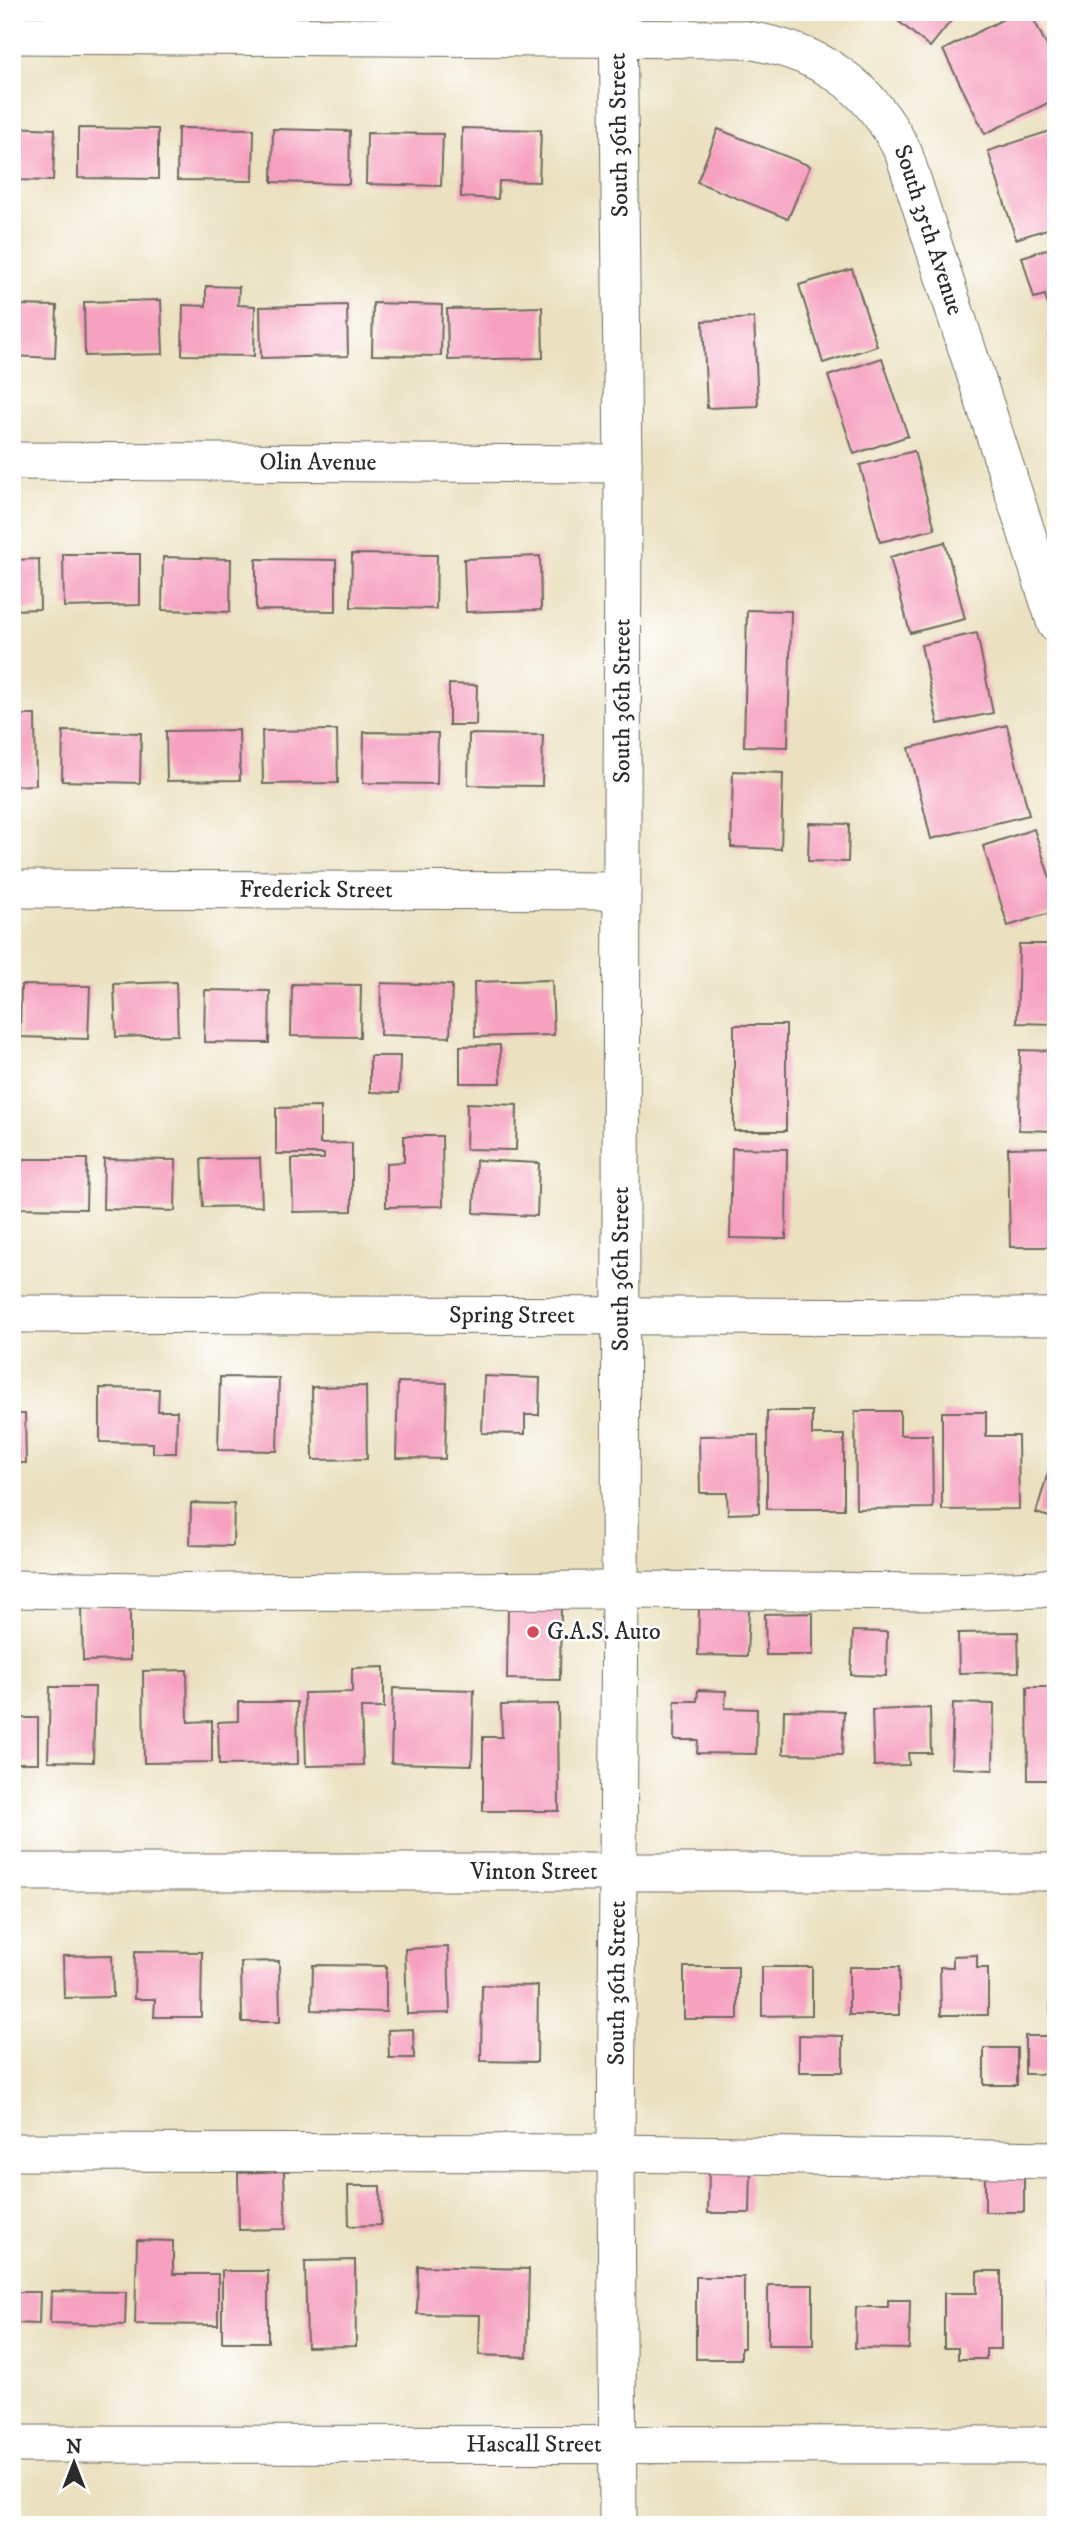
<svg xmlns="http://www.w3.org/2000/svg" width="1068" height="2537" viewBox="0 0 1068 2537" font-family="'IM FELL DW Pica',serif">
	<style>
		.building { fill: #f6a1c0 }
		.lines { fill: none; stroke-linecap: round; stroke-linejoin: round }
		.minor-casing { stroke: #6e6b5f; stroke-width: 39 }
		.minor { stroke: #fff; stroke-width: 37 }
		.poi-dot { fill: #d1495b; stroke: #fff; stroke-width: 2.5 }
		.labels { text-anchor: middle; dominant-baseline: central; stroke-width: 5; stroke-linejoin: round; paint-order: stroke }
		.street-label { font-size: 24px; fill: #2b2b2b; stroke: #fff }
		.poi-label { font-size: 24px; fill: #2b2b2b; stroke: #fff; text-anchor: start }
	</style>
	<rect width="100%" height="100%" fill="#fff"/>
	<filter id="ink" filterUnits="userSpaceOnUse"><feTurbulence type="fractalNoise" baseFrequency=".0143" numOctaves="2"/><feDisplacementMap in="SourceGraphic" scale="14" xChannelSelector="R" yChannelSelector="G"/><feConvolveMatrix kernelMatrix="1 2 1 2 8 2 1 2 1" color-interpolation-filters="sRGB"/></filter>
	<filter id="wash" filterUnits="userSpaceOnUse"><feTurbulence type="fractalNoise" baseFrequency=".00686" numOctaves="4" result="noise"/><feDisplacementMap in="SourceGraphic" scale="28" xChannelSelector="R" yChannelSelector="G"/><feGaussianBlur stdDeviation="1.57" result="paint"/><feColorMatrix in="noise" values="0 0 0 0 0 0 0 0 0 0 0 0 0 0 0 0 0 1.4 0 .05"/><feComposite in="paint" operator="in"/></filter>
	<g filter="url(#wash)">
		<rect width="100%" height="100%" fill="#ebe1c0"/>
		<g id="blocks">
			<g class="building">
				<path d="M887,12H958L930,47Z"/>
				<path d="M1017,12H1030L1056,64V99L985,134L943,50Z"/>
				<path d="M12,127L55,129L53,181L12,180Z"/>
				<path d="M78,128L158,129V179L78,178Z"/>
				<path d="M178,128L254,129L253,181L177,180Z"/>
				<path d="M462,128L541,130L539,182L499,181L498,199L461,197Z"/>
				<path d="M273,129L350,131L349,184L272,182Z"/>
				<path d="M718,129L810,166L788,219L697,182Z"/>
				<path d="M1056,129V226L1016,239L988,151Z"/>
				<path d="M367,133L443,134L441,186L366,184Z"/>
				<path d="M1056,246V328H1055L1045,295L1034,298L1022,257Z"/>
				<path d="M852,269L877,346L823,363L799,285Z"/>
				<path d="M12,278H18L17,305L57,306L55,358L12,356Z"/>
				<path d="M206,286L239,287L238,305L255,306L254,356L182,355L183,305L206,306Z"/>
				<path d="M161,300L163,354L85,356L84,302Z"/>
				<path d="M373,303L442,305L441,356L372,355Z"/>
				<path d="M347,305L348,356L261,358L260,307Z"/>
				<path d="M542,307L543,358L448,360L447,309Z"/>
				<path d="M754,318L758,406L707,408L703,321Z"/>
				<path d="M1056,336V359H1055L1049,338Z"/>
				<path d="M882,358L908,436L854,454L828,376Z"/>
				<path d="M914,451L935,529L880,542L860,465Z"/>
				<path d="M945,542L965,619L910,633L890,557Z"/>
				<path d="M63,554H140V605L64,607Z"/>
				<path d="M352,554L437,555L436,609L351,607Z"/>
				<path d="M540,556L541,610L466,612L464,559Z"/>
				<path d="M163,557L231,559L230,612L162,610Z"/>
				<path d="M39,559L40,609L12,610V560Z"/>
				<path d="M256,559L336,560V611L256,610Z"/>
				<path d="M747,610L791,611L788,747L744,746Z"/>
				<path d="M977,633L993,713L938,724L921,645Z"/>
				<path d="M449,684L477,685L476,725H449Z"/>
				<path d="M12,715H35L36,785L12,786Z"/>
				<path d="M1007,725L1029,815L931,839L909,748Z"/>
				<path d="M239,730L240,780L167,781L166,731Z"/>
				<path d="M337,730L338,783L263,784L262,731Z"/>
				<path d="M63,731L141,733L140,783L62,781Z"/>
				<path d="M364,732L438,733L437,784L363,783Z"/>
				<path d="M469,734L543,735L542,786L468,785Z"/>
				<path d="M733,771L783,773L781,849L731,847Z"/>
				<path d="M809,823L849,824L848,862L808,861Z"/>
				<path d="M1034,829L1056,897V911L1008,926L983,846Z"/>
				<path d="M1019,944H1056V1024L1017,1023Z"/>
				<path d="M552,980L554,1035L475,1037L474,982Z"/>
				<path d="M176,982L178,1035L116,1037L114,984Z"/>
				<path d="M381,983L452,985L450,1037L380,1035Z"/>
				<path d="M292,984L361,985L360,1037L291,1036Z"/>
				<path d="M21,985L90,986L88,1039L20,1037Z"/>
				<path d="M205,990L270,991L269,1043L204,1042Z"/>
				<rect x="734" y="1025" width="52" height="106"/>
				<path d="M500,1045L501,1083H460V1046Z"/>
				<path d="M1020,1050L1056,1051V1131L1019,1130Z"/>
				<path d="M370,1056H400L399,1093L370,1092Z"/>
				<path d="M467,1103L517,1105L516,1150L466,1149Z"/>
				<path d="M320,1107V1144L352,1143V1211L293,1212L292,1159H324V1154H276V1108Z"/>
				<path d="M404,1136H442L443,1206L386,1207V1163L404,1162Z"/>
				<path d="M1056,1147V1247H1010L1008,1148Z"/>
				<path d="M732,1148L787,1149L786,1239L730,1238Z"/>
				<path d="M260,1158L262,1206L203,1207L201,1159Z"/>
				<path d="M14,1159H87L86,1209L14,1208Z"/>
				<path d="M104,1159L176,1160L175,1211L103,1209Z"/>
				<path d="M476,1160L539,1163L537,1216L474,1213Z"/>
				<path d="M484,1376L540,1378L539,1415H525V1434L482,1433Z"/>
				<path d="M220,1377L279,1378L277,1451L218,1450Z"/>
				<path d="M398,1382L447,1383L445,1459L396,1458Z"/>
				<path d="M366,1386L367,1459L313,1460L312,1387Z"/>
				<path d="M100,1388L159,1389L158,1411H177L176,1453H153V1443L100,1442Z"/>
				<path d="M767,1411H812V1435H844V1509H767Z"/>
				<path d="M855,1411H900V1435H932L933,1508L856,1509Z"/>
				<path d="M942,1412H986V1436H1018L1019,1509L942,1510Z"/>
				<path d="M12,1414H25L26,1463H12Z"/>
				<path d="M758,1435L759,1513L728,1514L727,1493H700L699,1436Z"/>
				<path d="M1051,1462L1056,1463V1519L1036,1513Z"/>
				<path d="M191,1503L234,1504L233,1546L190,1545Z"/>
				<path d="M508,1604L561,1605L560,1680L507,1679Z"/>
				<path d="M130,1606V1660L83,1661L82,1607Z"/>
				<path d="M699,1607L749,1609L747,1656L698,1655Z"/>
				<path d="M813,1613V1655H766L765,1614Z"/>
				<path d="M853,1631L887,1632L886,1676L851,1675Z"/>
				<path d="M1018,1632L1019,1672L959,1673L958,1633Z"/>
				<path d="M384,1667V1708H361L363,1765L306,1766L304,1693L352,1692V1668Z"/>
				<path d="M187,1670L188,1722L212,1721V1762L144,1763L143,1671Z"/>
				<path d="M50,1687H95L93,1762L48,1761Z"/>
				<path d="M1027,1687H1056V1780H1028Z"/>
				<path d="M393,1688L474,1690L472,1765L391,1763Z"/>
				<path d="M698,1690L726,1691L725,1708L757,1709L756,1754L697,1753L698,1740H674L675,1701H697Z"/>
				<path d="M238,1702H297L298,1764L219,1765L218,1722L238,1721Z"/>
				<path d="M953,1703L994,1704L993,1770L951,1768Z"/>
				<path d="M558,1704L559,1811H483V1737H502L501,1705Z"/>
				<path d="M930,1708L931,1753H908L909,1765L874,1766L872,1710Z"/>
				<path d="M784,1710L844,1711L842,1755L783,1754Z"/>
				<rect x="12" y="1718" width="26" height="45"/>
				<path d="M448,1947L450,2013L407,2014L405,1949Z"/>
				<path d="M135,1951L202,1952L201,2017H154L155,1999H134Z"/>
				<path d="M112,1955L113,1997L64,1998L63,1956Z"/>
				<path d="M977,1955V1968H988V2015H941L940,1967H953V1956Z"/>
				<path d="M12,1961H19L18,2010H12Z"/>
				<path d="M279,1961L280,2022H242L241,1962Z"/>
				<path d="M313,1965L386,1966V2012L312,2010Z"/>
				<rect x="684" y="1967" width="54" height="52"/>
				<path d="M762,1967H812V2015L762,2016Z"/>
				<rect x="849" y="1967" width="50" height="48"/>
				<rect x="1050" y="1967" width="6" height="45"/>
				<path d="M482,1985L538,1986L537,2062L481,2061Z"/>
				<path d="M413,2029L414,2058H389L388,2030Z"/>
				<path d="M799,2035L843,2036V2072H799Z"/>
				<rect x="1025" y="2036" width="31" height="38"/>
				<rect x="984" y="2048" width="33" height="37"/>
				<path d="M709,2168H751L750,2213H708Z"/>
				<path d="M284,2171L286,2229L239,2230L238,2173Z"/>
				<rect x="985" y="2174" width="39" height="38"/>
				<path d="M348,2186H380L381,2225L349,2226Z"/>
				<path d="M137,2240L173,2241V2274H218V2325L135,2324Z"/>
				<path d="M355,2260L356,2346L307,2347L305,2261Z"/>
				<path d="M418,2266L529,2269L527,2357L479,2355L480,2315L417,2314Z"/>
				<rect x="222" y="2271" width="46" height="71"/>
				<path d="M977,2271H1001V2349H986V2359H958V2348H944V2293H977Z"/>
				<path d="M1056,2276V2346L1051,2347L1049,2277Z"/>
				<path d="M696,2277H744V2348H741V2359H696Z"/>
				<rect x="768" y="2285" width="45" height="60"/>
				<path d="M51,2291L126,2292L125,2325L50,2323Z"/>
				<path d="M12,2292H40L39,2324L12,2323Z"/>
				<path d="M888,2300H910L909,2349L855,2348L856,2307H888Z"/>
			</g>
		</g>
	</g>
	<g filter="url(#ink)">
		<use href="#blocks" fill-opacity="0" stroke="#6e6b5f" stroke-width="2"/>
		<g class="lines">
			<g class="minor-casing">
				<g id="minor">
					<path id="s1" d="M12,35L741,39C817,50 870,83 904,154L1056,624"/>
					<path id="s2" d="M12,461L623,464"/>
					<path id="s3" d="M12,889L622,891"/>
					<path id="s4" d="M12,1314L1056,1317"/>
					<path d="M12,1589L217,1592L620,1590L946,1592L1039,1589L1056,1586"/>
					<path id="s5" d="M12,1872H1056"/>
					<path d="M12,2152L616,2153L1056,2160"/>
					<path id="s6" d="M12,2444L1056,2445"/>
					<path id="s7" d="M618,2525L616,2153L620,1590L623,464L618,12"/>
				</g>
			</g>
			<use href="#minor" class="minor"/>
		</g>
	</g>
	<circle class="poi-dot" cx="533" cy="1632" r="7"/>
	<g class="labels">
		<g class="street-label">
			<text transform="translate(619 135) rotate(-91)">South 36th Street</text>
			<text stroke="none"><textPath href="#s1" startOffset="1018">South 35th Avenue</textPath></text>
			<text stroke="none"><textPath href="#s2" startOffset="306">Olin Avenue</textPath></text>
			<text stroke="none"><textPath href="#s7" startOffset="1824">South 36th Street</textPath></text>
			<text stroke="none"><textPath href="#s3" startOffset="304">Frederick Street</textPath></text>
			<text stroke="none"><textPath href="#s7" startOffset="1256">South 36th Street</textPath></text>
			<text stroke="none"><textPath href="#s4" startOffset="500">Spring Street</textPath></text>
			<text stroke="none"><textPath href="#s5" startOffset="522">Vinton Street</textPath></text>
			<text stroke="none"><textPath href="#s7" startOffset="542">South 36th Street</textPath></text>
			<text stroke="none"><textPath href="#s6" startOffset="522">Hascall Street</textPath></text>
		</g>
		<g class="poi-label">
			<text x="547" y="1632">G.A.S. Auto</text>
		</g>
	</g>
	<rect width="1068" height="2537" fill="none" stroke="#fff" stroke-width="42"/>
	<g transform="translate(74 2463)" stroke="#ffffff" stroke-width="5" paint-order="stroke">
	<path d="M0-5L12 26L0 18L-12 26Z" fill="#2b2b2b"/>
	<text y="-10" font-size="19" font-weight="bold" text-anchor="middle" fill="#2b2b2b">N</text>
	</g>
</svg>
